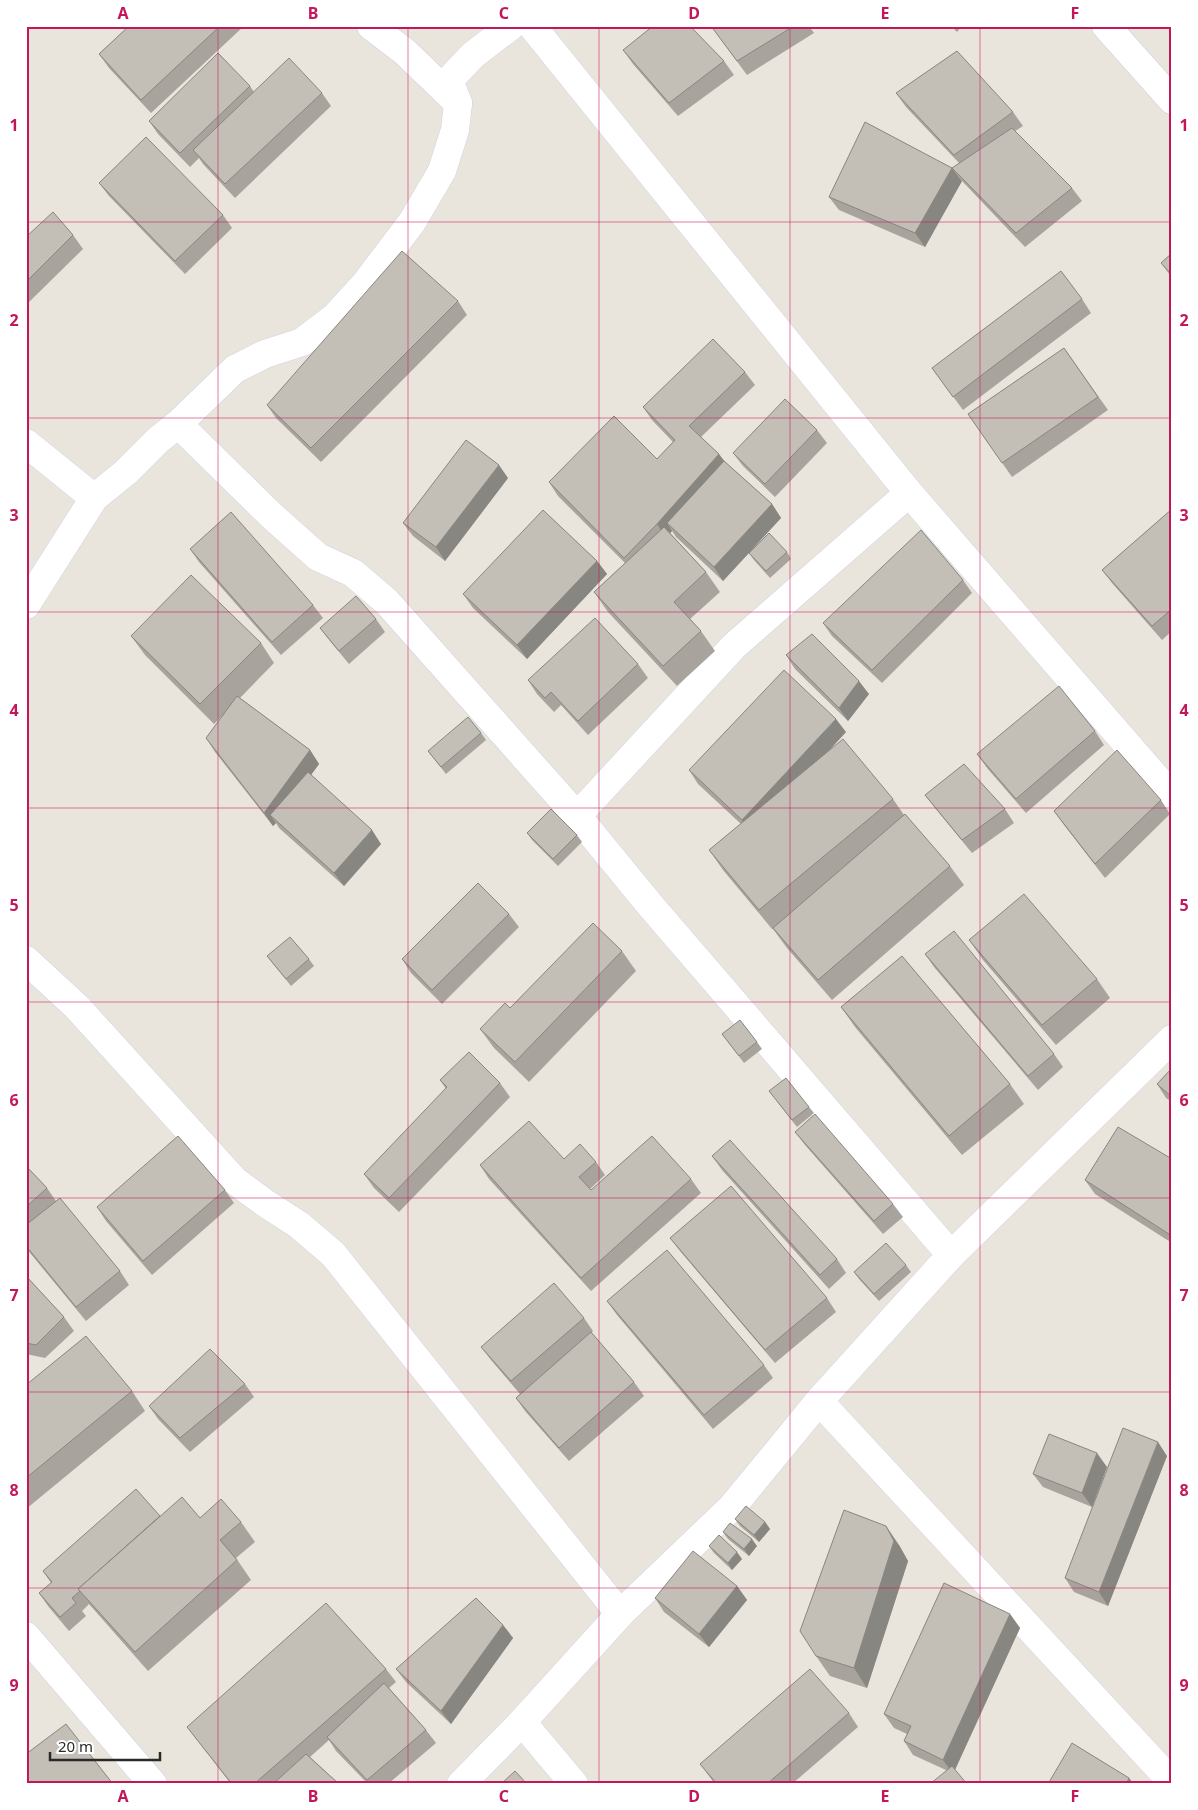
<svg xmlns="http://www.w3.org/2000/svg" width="1198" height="1810" viewBox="0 0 1198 1810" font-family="'Noto Sans',sans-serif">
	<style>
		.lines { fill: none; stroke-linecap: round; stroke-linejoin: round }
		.minor-casing { stroke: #d1d3e1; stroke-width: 29 }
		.minor { stroke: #fff; stroke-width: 28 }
		.wall { fill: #a8a49d }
		.shaded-wall { fill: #888680 }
		.building { fill: #c3bfb7; stroke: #888680 }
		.grid { fill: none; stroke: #c2185b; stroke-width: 1; stroke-opacity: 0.55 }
		.neatline { fill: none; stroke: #c2185b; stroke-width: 2 }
		.grid-label { font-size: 16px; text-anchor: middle; font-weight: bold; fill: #c2185b }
	</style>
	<rect width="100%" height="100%" fill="#eae5dc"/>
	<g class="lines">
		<g class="minor-casing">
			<g id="minor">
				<path d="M371,26L405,52L458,103"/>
				<path d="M532,26L909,493L1172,796"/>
				<path d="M1106,26L1172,100"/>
				<path d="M178,424L271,515L318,557L353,573L387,602L577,816L650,905L951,1255"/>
				<path d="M26,443L94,498"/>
				<path d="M26,605L94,498L126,472L158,440L178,424L235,369L265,354L302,342L335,317L365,284L412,222L442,171L455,130L458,103L451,85L453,76L473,55L511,26"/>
				<path d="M577,816L734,646L909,493"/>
				<path d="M26,960L77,1007L234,1180L265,1203L299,1225L333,1254L620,1614"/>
				<path d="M819,1401L1172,1782"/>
				<path d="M26,1636L153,1784"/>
				<path d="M522,1722L574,1784"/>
				<path d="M461,1784L522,1722L620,1614L732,1507L819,1401L951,1255L1172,1039"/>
			</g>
		</g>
		<use href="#minor" class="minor"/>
	</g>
	<g class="wall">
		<path d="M129,26H244L151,113L109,68L99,54Z"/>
		<path d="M711,26H809L814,33L747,75Z"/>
		<path d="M951,26H962L957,32Z"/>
		<path d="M623,50L724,61L734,75L678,116L633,64Z"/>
		<path d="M250,86L254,92L322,93L331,106L235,198L203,164L199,158L190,167L158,134L149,121Z"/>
		<path d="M896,93L1013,112L1023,126L1015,131L1072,188L1082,201L1025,247L962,181L952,168L959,163L906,107Z"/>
		<path d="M962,181L925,247L839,210L829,197Z"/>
		<path d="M99,183L223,215L232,228L185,274L109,196Z"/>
		<path d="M73,235L83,249L26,305V237Z"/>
		<path d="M1172,253V278L1161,263Z"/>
		<path d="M1082,299L1091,313L963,410L932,368Z"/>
		<path d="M458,301L467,315L321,462L276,418L267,405Z"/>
		<path d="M1064,348L1108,410L1012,477L968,414Z"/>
		<path d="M745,372L755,385L701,437L724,461L772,504L781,518L750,551L787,552L791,559L770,578L754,560L749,553L723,581L676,537L672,531L670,533L706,572L720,592L690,619L701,631L715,651L677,686L608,612L594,592L625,563L558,496L549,482L657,459L673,442L652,420L643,407Z"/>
		<path d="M817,430L827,443L775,497L743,466L733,453Z"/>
		<path d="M508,478L445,561L413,536L403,523Z"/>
		<path d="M1172,509V631L1162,640L1112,583L1102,570Z"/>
		<path d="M190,549L313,605L323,618L281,655L199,562Z"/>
		<path d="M597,561L607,574L527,659L473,608L463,594Z"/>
		<path d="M963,580L972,593L882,683L832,636L823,623Z"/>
		<path d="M376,619L385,632L349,664L330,641L320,628Z"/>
		<path d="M131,636L261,643L274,663L240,698L310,750L319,764L311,775L381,844L344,886L279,828L276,823L273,826L215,752L206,738L223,715L214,724L145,655Z"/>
		<path d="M786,655L869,694L848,721L795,669Z"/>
		<path d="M638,664L648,678L588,735L561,705L554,712L537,694L528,680Z"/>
		<path d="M1095,731L1104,745L1026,813L987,768L977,754Z"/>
		<path d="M846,732L827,753L893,799L904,815L950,866L964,885L832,1000L787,948L773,929H772L723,870L709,850L741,824L698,784L689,770Z"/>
		<path d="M481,733L486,740L446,774L428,751Z"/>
		<path d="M925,795L1005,809L1014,823L972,853L935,808Z"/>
		<path d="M1161,800L1170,814L1105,878L1064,825L1054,811Z"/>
		<path d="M527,833L577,835L582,842L558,866L532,840Z"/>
		<path d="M509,914L519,927L442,1004L411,973L402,959Z"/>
		<path d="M969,940L1097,979L1110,998L1056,1045L983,960Z"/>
		<path d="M622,951L636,971L529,1082L494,1048L480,1029Z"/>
		<path d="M925,954L1054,1054L1063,1067L1038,1090L934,967Z"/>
		<path d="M267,956L309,959L314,966L291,986Z"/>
		<path d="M841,1007L1010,1084L1024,1104L962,1155L855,1027Z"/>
		<path d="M722,1034L757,1042L762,1049L744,1063Z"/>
		<path d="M1172,1068V1102L1166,1098L1157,1084Z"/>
		<path d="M440,1080L500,1083L510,1097L399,1212L374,1188L364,1174L446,1089Z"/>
		<path d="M769,1091L809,1107L814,1113L797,1127Z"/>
		<path d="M795,1132L893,1204L903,1217L883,1234L805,1145Z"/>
		<path d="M712,1156L837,1259L846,1273L829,1289L722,1170Z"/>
		<path d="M564,1159L596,1162L605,1175L590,1189L591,1190L691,1179L701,1193L591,1291L489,1179L480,1165Z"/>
		<path d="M1172,1159V1243L1095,1194L1085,1180Z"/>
		<path d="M26,1166L47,1188L56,1201L120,1271L129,1285L86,1321L26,1248Z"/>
		<path d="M225,1190L234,1203L152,1275L106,1221L97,1207Z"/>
		<path d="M670,1238L827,1298L836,1312L775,1363L680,1251Z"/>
		<path d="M906,1265L911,1272L879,1301L859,1279L854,1272Z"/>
		<path d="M26,1276L64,1317L74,1331L45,1358L26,1354Z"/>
		<path d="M607,1301L764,1365L773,1378L713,1429L617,1315Z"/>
		<path d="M584,1318L593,1331L591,1333L634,1382L644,1396L569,1461L525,1411L516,1398L520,1394L491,1360L481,1347Z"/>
		<path d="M245,1384L254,1397L190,1452L158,1419L149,1406Z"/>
		<path d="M26,1385L132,1391L145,1411L26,1509Z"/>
		<path d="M1167,1456L1108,1606L1074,1592L1065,1578Z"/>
		<path d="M1107,1467L1092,1507L1043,1487L1033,1474Z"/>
		<path d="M160,1516L200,1518L241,1522L255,1542L236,1558L251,1580L148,1671L89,1604L82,1611L86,1616L69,1631L48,1606L39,1593L51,1583L43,1571Z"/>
		<path d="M735,1519L765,1522L770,1529L759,1542L740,1526Z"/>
		<path d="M723,1532L757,1546L749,1556L728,1539Z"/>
		<path d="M899,1545L908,1561L867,1688L830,1676L816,1656Z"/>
		<path d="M709,1546L742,1559L732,1570L714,1553Z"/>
		<path d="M737,1586L747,1600L709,1647L664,1612L655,1598Z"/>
		<path d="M1010,1614L1020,1628L955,1770H946L913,1755L904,1741L907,1734L894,1728L884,1714Z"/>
		<path d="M503,1625L513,1638L451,1724L406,1682L396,1669Z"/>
		<path d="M386,1669L396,1682L389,1688L426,1730L436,1743L388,1784H368L336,1751L329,1740L310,1757L339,1784H231L187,1727Z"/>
		<path d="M849,1713L858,1727L792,1784H715L700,1764Z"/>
	</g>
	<g class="shaded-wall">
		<path d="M952,168L962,181L925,247L915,233Z"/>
		<path d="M719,454L729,467L667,523L672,531L666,538L657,524Z"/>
		<path d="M499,465L508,478L445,561L436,547Z"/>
		<path d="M772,504L781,518L723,581L714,567Z"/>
		<path d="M597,561L607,574L527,659L517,645Z"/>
		<path d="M859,681L869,694L848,721L839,708Z"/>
		<path d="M836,719L846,732L751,834L742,820Z"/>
		<path d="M310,750L319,764L277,821L270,815L276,823L273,826L264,813Z"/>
		<path d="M372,830L381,844L344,886L334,873Z"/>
		<path d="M1158,1442L1167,1456L1108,1606L1099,1592Z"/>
		<path d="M1097,1453L1107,1467L1092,1507L1082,1493Z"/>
		<path d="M765,1522L770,1529L759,1542L754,1535Z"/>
		<path d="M886,1526L899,1545L908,1561L867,1688L854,1668Z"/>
		<path d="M752,1539L757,1546L749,1556L744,1549Z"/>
		<path d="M737,1552L742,1559L732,1570L728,1563Z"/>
		<path d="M737,1586L747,1600L709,1647L699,1634Z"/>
		<path d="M1010,1614L1020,1628L953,1774L943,1760Z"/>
		<path d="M503,1625L513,1638L451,1724L441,1711Z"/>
		<path d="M1129,1778L1134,1784H1126Z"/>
	</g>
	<g class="building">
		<path d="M129,26H220L141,100L99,54Z"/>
		<path d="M653,26H690L724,61L669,103L623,50Z"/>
		<path d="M711,26H794L737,61Z"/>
		<path d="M957,51L1013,112L954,155L896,93Z"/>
		<path d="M218,53L250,86L180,153L149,121Z"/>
		<path d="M289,58L322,93L225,184L193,150Z"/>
		<path d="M865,122L952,168L915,233L829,197Z"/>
		<path d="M1012,128L1072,188L1016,233L952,168Z"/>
		<path d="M146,137L223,215L175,261L99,183Z"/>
		<path d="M53,212L73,235L26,282V237Z"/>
		<path d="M402,251L458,301L311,448L267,405Z"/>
		<path d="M1172,253V275L1161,263Z"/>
		<path d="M1061,271L1082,299L953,397L932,368Z"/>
		<path d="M713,339L745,372L689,426L719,454L657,524L624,558L549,482L614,416L657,459L675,440L643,407Z"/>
		<path d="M1064,348L1098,397L1002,463L968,414Z"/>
		<path d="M785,399L817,430L765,484L733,453Z"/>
		<path d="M466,440L499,465L436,547L403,523Z"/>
		<path d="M724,461L772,504L714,567L667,523Z"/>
		<path d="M1172,509V609L1152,626L1102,570Z"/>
		<path d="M543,510L597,561L517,645L463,594Z"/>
		<path d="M231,512L313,605L272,642L190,549Z"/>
		<path d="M664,527L706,572L674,602L701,631L663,666L594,592Z"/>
		<path d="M921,530L963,580L872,670L823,623Z"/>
		<path d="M769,533L787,552L766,571L749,553Z"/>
		<path d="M191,575L261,643L200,704L131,636Z"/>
		<path d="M356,596L376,619L339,651L320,628Z"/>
		<path d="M595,618L638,664L578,721L551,692L545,698L528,680Z"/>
		<path d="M812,634L859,681L839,708L786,655Z"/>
		<path d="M784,670L836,719L742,820L689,770Z"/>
		<path d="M1059,686L1095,731L1016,799L977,754Z"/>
		<path d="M237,696L310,750L264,813L206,738Z"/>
		<path d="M468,717L481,733L441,767L428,751Z"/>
		<path d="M843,739L893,799L759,910L709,850Z"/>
		<path d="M1117,750L1161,800L1095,864L1054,811Z"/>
		<path d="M964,764L1005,809L962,840L925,795Z"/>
		<path d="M308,772L372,830L334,873L270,815Z"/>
		<path d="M551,809L577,835L553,859L527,833Z"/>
		<path d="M905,814L950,866L818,980L773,928Z"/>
		<path d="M478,883L509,914L432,990L402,959Z"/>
		<path d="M1024,894L1097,979L1042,1025L969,940Z"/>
		<path d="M593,923L622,951L515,1062L480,1029L505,1003L510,1008Z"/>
		<path d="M954,931L1054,1054L1028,1076L925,954Z"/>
		<path d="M290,937L309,959L286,979L267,956Z"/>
		<path d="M902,956L1010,1084L949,1136L841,1007Z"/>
		<path d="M740,1020L757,1042L739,1056L722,1034Z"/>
		<path d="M469,1052L500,1083L389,1198L364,1174L447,1087L440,1080Z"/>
		<path d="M1172,1068V1097L1157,1084Z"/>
		<path d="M786,1078L809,1107L792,1120L769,1091Z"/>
		<path d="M815,1114L893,1204L874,1221L795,1132Z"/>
		<path d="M529,1121L564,1159L580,1144L596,1162L579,1177L591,1190L652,1136L691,1179L581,1278L480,1165Z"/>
		<path d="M1118,1127L1172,1159V1236L1085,1180Z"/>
		<path d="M178,1136L225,1190L143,1261L97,1207Z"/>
		<path d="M730,1140L837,1259L820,1275L712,1156Z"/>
		<path d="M26,1166L47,1188L26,1207Z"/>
		<path d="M731,1186L827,1298L765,1350L670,1238Z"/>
		<path d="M60,1198L120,1271L76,1307L26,1246V1225Z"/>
		<path d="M886,1243L906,1265L874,1294L854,1272Z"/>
		<path d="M667,1250L764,1365L704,1415L607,1301Z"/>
		<path d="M26,1276L64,1317L36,1345L26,1343Z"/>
		<path d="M554,1283L584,1318L511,1381L481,1347Z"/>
		<path d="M591,1332L634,1382L559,1448L516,1398Z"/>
		<path d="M86,1336L132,1391L26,1478V1385Z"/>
		<path d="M210,1349L245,1384L180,1438L149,1406Z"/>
		<path d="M1123,1428L1158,1442L1099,1592L1065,1578Z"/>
		<path d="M1049,1434L1097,1453L1082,1493L1033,1474Z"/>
		<path d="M136,1489L160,1516L78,1589L80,1591L72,1598L76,1603L60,1617L39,1593L52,1582L43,1571Z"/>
		<path d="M182,1497L200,1518L221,1499L241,1522L220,1540L237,1560L135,1652L78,1589Z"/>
		<path d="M746,1506L765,1522L754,1535L735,1519Z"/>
		<path d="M844,1510L886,1526L894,1541L854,1668L816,1656L800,1631Z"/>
		<path d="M730,1523L752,1539L744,1549L723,1532Z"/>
		<path d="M719,1535L737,1552L728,1563L709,1546Z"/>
		<path d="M693,1551L737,1586L699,1634L655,1598Z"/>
		<path d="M944,1583L1010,1614L943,1760L904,1741L911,1726L884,1714Z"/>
		<path d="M476,1598L503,1625L441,1711L396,1669Z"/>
		<path d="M326,1603L386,1669L254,1784H232L187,1727Z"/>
		<path d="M810,1669L849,1713L767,1784H717L700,1764Z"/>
		<path d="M384,1683L426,1730L367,1780L327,1737Z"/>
		<path d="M66,1724L113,1784H26V1754Z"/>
		<path d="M1072,1743L1129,1778L1126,1784H1048Z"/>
		<path d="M306,1754L339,1784H273Z"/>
		<path d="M952,1766L967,1784H930Z"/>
		<path d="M515,1771L527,1784H501Z"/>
	</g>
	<path class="grid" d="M218,26V1784M408,26V1784M599,26V1784M790,26V1784M980,26V1784M26,222H1172M26,418H1172M26,612H1172M26,808H1172M26,1002H1172M26,1198H1172M26,1392H1172M26,1588H1172"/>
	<rect width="1198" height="1810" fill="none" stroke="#ffffff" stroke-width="55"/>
	<path d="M50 1752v8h110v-8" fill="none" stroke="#292929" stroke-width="2.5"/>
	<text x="58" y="1752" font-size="15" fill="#292929" stroke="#ffffff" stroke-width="4" paint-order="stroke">20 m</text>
	<rect x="28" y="28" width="1142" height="1754" class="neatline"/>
	<g class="grid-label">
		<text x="123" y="19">A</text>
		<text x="313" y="19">B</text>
		<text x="504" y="19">C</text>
		<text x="694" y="19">D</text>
		<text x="885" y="19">E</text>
		<text x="1075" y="19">F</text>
		<text x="14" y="131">1</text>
		<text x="1184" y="131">1</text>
		<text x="14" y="326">2</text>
		<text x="1184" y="326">2</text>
		<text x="14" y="521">3</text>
		<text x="1184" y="521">3</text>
		<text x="14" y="716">4</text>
		<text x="1184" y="716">4</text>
		<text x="14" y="911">5</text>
		<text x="1184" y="911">5</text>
		<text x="14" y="1106">6</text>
		<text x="1184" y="1106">6</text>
		<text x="14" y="1301">7</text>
		<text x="1184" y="1301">7</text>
		<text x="14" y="1496">8</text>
		<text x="1184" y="1496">8</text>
		<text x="14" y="1691">9</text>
		<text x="1184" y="1691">9</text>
		<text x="123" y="1802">A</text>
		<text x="313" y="1802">B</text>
		<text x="504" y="1802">C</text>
		<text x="694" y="1802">D</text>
		<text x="885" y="1802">E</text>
		<text x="1075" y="1802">F</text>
	</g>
</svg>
